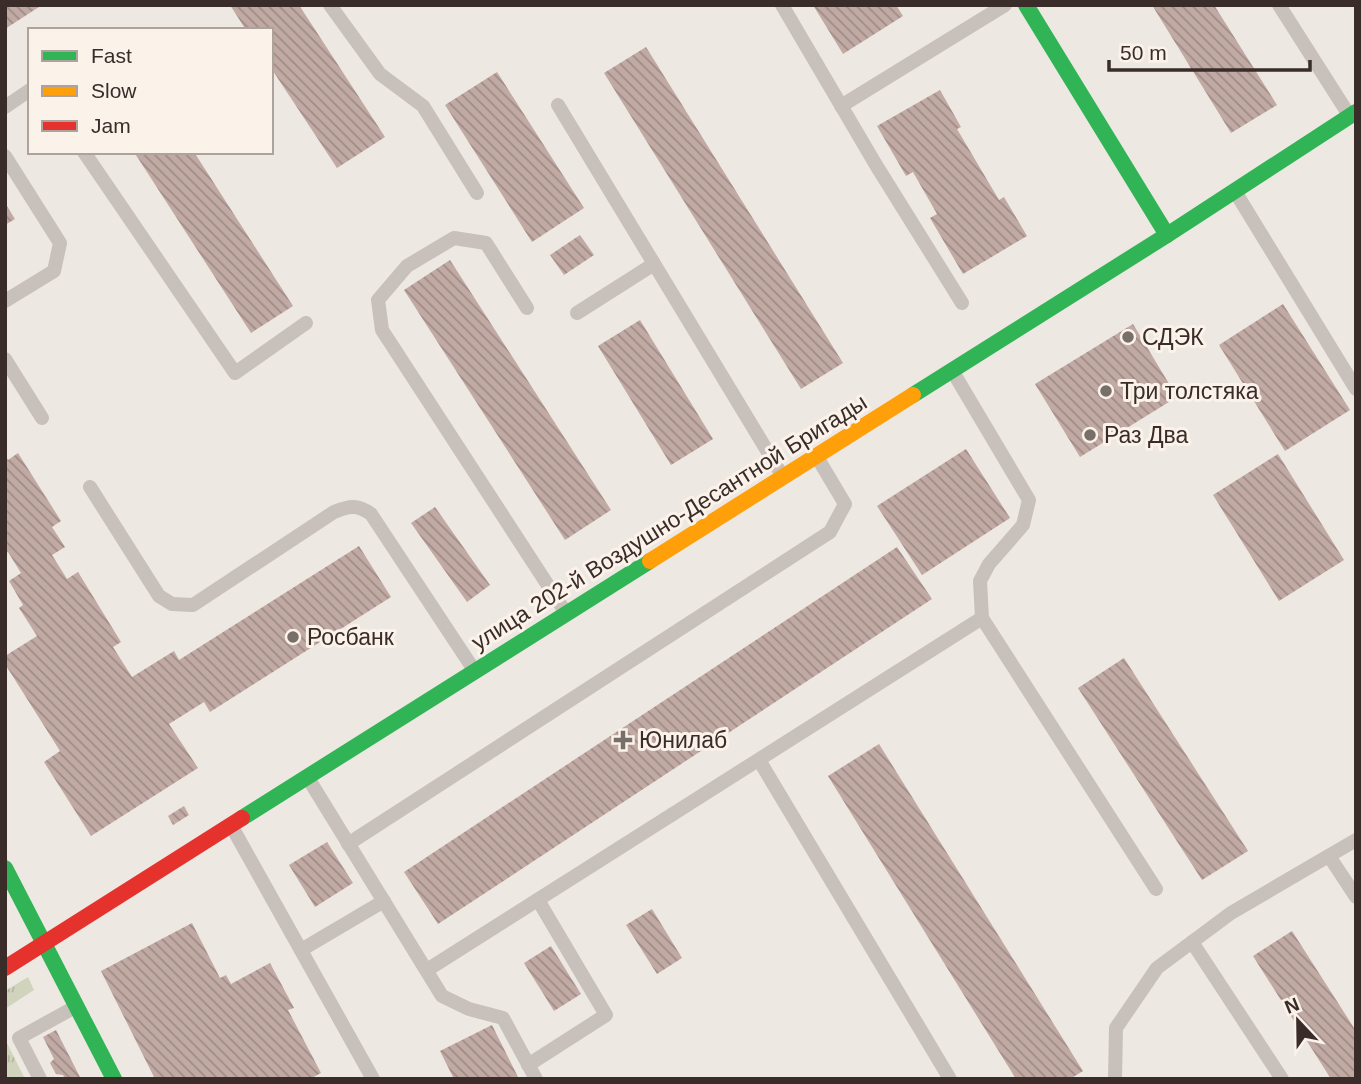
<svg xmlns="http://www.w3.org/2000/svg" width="1361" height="1084" viewBox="0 0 1361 1084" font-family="Helvetica,sans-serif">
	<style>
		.grass { fill: url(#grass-tufts) }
		.building { fill: url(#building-back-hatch) }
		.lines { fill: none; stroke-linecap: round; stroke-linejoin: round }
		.lane { stroke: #c8c0bb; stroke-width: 14 }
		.fast { stroke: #30b455; stroke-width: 16 }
		.slow { stroke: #ff9f0a; stroke-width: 16 }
		.jam { stroke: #e5322d; stroke-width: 16 }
		.poi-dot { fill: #786e6a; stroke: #fbf2ea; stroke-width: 2.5 }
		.labels { text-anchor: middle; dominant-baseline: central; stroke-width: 6; stroke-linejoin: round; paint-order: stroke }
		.poi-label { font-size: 23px; fill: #392c29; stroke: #fbf2ea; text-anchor: start }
		.street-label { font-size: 23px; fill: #392c29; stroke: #fbf2ea }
	</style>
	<defs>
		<pattern id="grass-tufts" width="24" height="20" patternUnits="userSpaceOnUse" patternTransform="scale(1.75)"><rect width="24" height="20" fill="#d1d4bc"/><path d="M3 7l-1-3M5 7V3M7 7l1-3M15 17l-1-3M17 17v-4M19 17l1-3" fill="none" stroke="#b4b6a2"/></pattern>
		<pattern id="building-back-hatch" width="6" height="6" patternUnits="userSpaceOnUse" patternTransform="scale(1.75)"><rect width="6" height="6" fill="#c2aaa4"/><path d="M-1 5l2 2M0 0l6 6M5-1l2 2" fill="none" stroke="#9f8b86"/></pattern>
	</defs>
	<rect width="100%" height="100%" fill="#eee8e3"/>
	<g class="grass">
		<path d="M28,977L34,990L5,1009V991Z"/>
		<path d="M5,1039L25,1079H6Z"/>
	</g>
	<g class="building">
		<path d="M5,5H42L5,29Z"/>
		<path d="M230,5H299L385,137L337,168L271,68V30H246Z"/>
		<path d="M813,5H896L903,16L843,54Z"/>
		<path d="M1152,5H1214L1277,105L1231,133Z"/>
		<path d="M646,47L843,363L801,389L604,73Z"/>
		<path d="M497,72L584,208L532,242L445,105Z"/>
		<path d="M940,90L961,127L957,129L999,200L1004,197L1027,236L963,274L930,218L937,214L913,172L906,176L877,126Z"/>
		<path d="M134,152H194L293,306L251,333Z"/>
		<path d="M5,203L15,219L5,225Z"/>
		<path d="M580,235L594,255L564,275L550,255Z"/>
		<path d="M450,260L611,510L565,540L404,290Z"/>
		<path d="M1283,304L1350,410L1285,451L1219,345Z"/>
		<path d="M640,320L713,439L671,465L598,346Z"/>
		<path d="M1133,324L1177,397L1080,457L1035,384Z"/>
		<path d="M966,449L1010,518L922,575L877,506Z"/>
		<path d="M18,453L61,521L52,527L65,547L52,555L67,579L78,572L121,642L113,647L132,677L174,651L179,660L359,546L391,597L210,712L204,702L169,724L198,768L91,836L44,762L60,751L5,664V656L37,636L19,608L23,605L9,581L21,573L8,552L5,553V456L8,460Z"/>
		<path d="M1278,454L1344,560L1279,601L1213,495Z"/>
		<path d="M435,507L490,585L467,602L411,523Z"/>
		<path d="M897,547L932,599L438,924L404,872Z"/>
		<path d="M1124,658L1248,851L1202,880L1078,688Z"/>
		<path d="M879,744L1083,1071L1070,1079H1016L828,776Z"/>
		<path d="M184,806L189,815L173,825L168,816Z"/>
		<path d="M327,842L353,883L315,907L289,865Z"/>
		<path d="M652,909L682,958L657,974L626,925Z"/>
		<path d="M192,923L220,978L226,975L231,984L270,963L294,1008L288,1010L321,1073L310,1079H155L101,971Z"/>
		<path d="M1292,931L1356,1031V1079H1331L1253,956Z"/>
		<path d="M551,946L581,994L554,1011L524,963Z"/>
		<path d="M492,1025L519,1079H454L440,1051Z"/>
		<path d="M56,1030L81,1079H65L63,1075L56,1074L50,1063L54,1059L43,1037Z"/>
	</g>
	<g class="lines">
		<g class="lane">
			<path d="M330,5L380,74L423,106L477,193"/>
			<path d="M782,5L876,165L962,303"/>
			<path d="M1279,5L1349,115"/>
			<path d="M558,105L783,477"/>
			<path d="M841,106L1005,5"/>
			<path d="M5,107L30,90"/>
			<path d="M84,152L235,373L306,323"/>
			<path d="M5,156L60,243L54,271L5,301"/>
			<path d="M1236,193L1356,389"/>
			<path d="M527,308L486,243L454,238L407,266L378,300L382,330L566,613"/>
			<path d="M577,313L654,264"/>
			<path d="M5,359L42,418"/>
			<path d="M90,487L159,596L172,604L193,605L334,512C349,506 357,504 371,514L474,670"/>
			<path d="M982,618L1156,889"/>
			<path d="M759,760L950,1079"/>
			<path d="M308,778L442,996L469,1009L503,1018L536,1079"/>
			<path d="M232,827L373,1079"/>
			<path d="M348,844L830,532L845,504L817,457"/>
			<path d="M1329,856L1356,897"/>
			<path d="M1192,942L1282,1079"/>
			<path d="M301,950L384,901"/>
			<path d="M427,970L982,618L980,581L989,564L1023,525L1029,500L953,372"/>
			<path d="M528,1065L606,1015L538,900"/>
			<path d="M40,1079L19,1038L75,1007"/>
			<path d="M1115,1079L1116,1028L1157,968L1231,913L1356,840"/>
		</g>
		<g class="fast">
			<path d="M1026,5L1167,235"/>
			<path d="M913,395L1167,235L1356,112"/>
			<path d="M242,818L650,561"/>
			<path d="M5,868L114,1079"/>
		</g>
		<path class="slow" d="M650,561L913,395"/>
		<path class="jam" d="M5,968L242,818"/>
	</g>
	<g class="poi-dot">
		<circle cx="1128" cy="337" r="7"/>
		<circle cx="1106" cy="391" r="7"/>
		<circle cx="1090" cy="435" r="7"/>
		<circle cx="293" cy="637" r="7"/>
		<path d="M619.5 729.5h7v7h7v7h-7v7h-7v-7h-7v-7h7z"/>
	</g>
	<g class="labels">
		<g class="poi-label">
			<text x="1142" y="337">СДЭК</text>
			<text x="1120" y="391">Три толстяка</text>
			<text x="1104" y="435">Раз Два</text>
			<text x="307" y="637">Росбанк</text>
			<text x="639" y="740">Юнилаб</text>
		</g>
		<g class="street-label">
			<text transform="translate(669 522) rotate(-32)">улица 202-й Воздушно-Десантной Бригады</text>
		</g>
	</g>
	<rect width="1361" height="1084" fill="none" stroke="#392c29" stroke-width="14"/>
	<rect x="28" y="28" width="245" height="126" fill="#fbf2ea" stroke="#ada39d" stroke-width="2"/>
	<rect x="42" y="51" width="35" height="10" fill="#30b455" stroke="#ada39d" stroke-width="2"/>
	<text x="91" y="63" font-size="21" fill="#392c29">Fast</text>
	<rect x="42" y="86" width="35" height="10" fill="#ff9f0a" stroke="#ada39d" stroke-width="2"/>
	<text x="91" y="98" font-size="21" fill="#392c29">Slow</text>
	<rect x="42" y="121" width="35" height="10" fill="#e5322d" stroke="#ada39d" stroke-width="2"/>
	<text x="91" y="133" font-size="21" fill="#392c29">Jam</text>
	<g transform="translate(1298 1021) rotate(338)" stroke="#fbf2ea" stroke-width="5" paint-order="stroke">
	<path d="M0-5L12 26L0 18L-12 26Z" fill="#392c29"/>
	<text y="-10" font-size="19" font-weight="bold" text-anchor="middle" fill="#392c29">N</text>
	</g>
	<path d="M1109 60v10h201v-10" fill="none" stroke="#392c29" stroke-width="3.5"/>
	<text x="1120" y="60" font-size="21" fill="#392c29" stroke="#fbf2ea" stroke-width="5" paint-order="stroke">50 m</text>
</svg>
